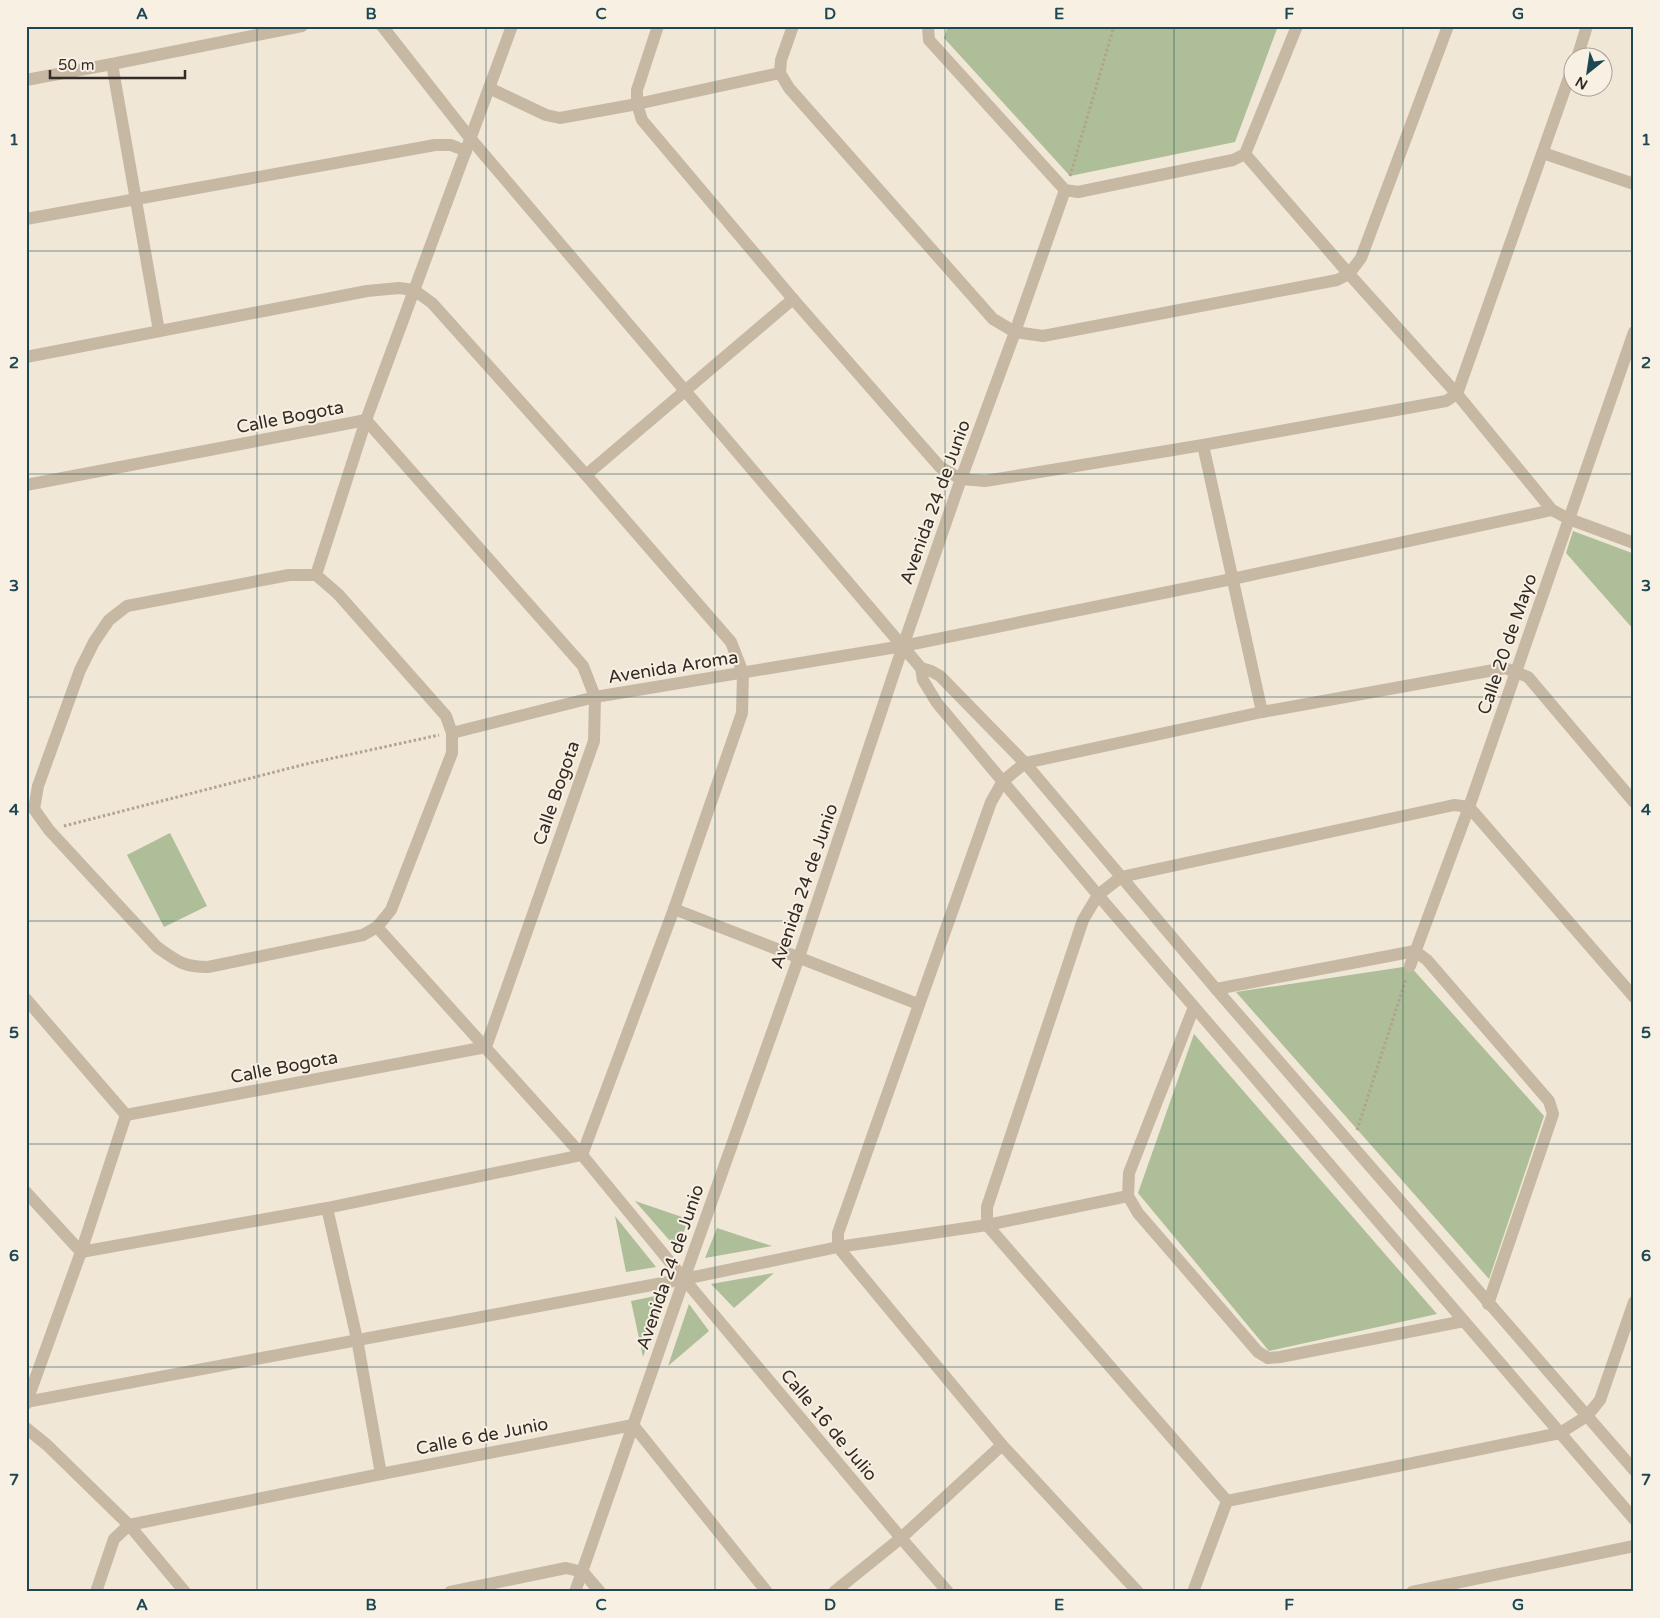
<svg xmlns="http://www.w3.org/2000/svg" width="1660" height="1618" viewBox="0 0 1660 1618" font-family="'Varela Round',sans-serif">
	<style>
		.green { fill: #adbe98 }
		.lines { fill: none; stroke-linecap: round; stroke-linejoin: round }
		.path { stroke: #b3a28e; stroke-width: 3; stroke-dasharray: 2.5 2.5; stroke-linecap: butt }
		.minor { stroke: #c7b8a4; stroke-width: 12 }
		.grid { fill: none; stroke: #1d4852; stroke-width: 1; stroke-opacity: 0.55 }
		.labels { text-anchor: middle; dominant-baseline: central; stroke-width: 4; stroke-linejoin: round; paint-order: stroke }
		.street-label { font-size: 18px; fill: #332b25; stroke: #f8f1e3 }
		.neatline { fill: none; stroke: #1d4852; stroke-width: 2 }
		.grid-label { font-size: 16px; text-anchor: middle; font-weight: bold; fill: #1d4852 }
	</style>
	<rect width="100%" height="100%" fill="#f0e7d7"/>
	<g class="green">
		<path d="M948,26H1278L1235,142L1070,176L944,38Z"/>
		<path d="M1573,531L1632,553L1634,551V630L1566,553Z"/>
		<path d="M170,833L207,906L164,927L127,855Z"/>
		<path d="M1410,966L1544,1116L1489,1279L1236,992Z"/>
		<path d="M1194,1034L1437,1314L1269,1351L1138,1193Z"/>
		<path d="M635,1201L688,1219L678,1250Z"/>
		<path d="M615,1216L656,1267L626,1272Z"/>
		<path d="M717,1228L772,1246L705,1258Z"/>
		<path d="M774,1273L734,1308L711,1284Z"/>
		<path d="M665,1294L643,1357L631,1301Z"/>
		<path d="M689,1304L709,1331L668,1366Z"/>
	</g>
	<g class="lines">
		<g class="path">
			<path d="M1070,176L1114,26"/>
			<path d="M64,826L306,764L439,735"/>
			<path d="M1357,1130L1406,979"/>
		</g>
		<g class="minor">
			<path d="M382,26L470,138L921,668L923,680L937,703L1098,895L1634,1519"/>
			<path d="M658,26L637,90V104L642,120L793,299L940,467L961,479L985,481L1203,445L1446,401L1457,394L1572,69"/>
			<path d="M793,26L781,60L780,73L789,88L993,319L1015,332L1043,336L1337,280L1349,274L1361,258L1448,26"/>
			<path d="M928,26L929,40L1065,190L1078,192L1233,160L1245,154L1297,26"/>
			<path d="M1577,58L1587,26"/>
			<path d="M112,64L159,331"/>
			<path d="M26,80L112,64L302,26"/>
			<path d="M489,88L546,115L560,118L637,104L780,73"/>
			<path d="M1543,153L1634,184"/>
			<path d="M1245,154L1349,274L1457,394L1552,510L1569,519L1634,543"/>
			<path d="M26,219L435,145H451L466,151"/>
			<path d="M26,357L367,291L399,288L414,290L432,303L586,475L731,642L743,673L742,713L674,909L582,1155L327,1208L81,1252L26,1192"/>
			<path d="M1203,445L1262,712"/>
			<path d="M586,475L793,299"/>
			<path d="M26,485L366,420L583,666L595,697L594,741L486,1047L126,1115"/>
			<path d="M289,575H316L338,594L446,716L452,733V753L391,910L377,927L363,935L208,967C183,967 177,961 157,947L49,830L34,809L38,786L80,670L94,642L109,620L127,606Z"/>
			<path d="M316,575L366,420L512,26"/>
			<path d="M921,668L931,671L940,676L1025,763L1216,989L1634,1470"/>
			<path d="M452,733L595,697L903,646L1232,579L1552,510"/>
			<path d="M674,909L918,1004"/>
			<path d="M377,927L582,1155L684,1279L901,1538L948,1592"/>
			<path d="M1410,966L1469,807L1634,332"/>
			<path d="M1216,989L1415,951L1427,960L1549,1101L1553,1114L1488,1304"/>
			<path d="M1634,997L1469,807L1454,805L1121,877L1098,895L1083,920L987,1207V1225L1227,1501L1560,1433L1587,1416L1600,1400L1634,1302"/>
			<path d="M26,999L126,1115"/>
			<path d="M1194,1007L1129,1173L1128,1196L1138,1213L1258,1352L1268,1358L1280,1357L1464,1321"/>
			<path d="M327,1208L357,1339L381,1474"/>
			<path d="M26,1402L684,1279L838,1247L987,1225L1128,1196"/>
			<path d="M26,1404L81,1252L126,1115"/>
			<path d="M26,1428L47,1445L129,1525L185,1592"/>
			<path d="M129,1525L381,1474L633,1425L767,1592"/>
			<path d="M96,1592L114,1539L129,1525"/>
			<path d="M450,1592L566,1568L583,1572L600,1592"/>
			<path d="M575,1592L684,1279L799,957L903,646L961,479L1015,332L1065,190"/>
			<path d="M834,1592L901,1538L1002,1445"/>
			<path d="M1138,1592L1002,1445L838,1247V1233L991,802L1003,781L1025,763L1262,712L1505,668L1528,677L1634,802"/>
			<path d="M1193,1592L1227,1501"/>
			<path d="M1412,1592L1634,1546"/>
		</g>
	</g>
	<path class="grid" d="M257,26V1592M486,26V1592M715,26V1592M945,26V1592M1174,26V1592M1403,26V1592M26,251H1634M26,474H1634M26,697H1634M26,921H1634M26,1144H1634M26,1367H1634"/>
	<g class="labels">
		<g class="street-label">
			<text transform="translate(290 417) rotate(-11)">Calle Bogota</text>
			<text transform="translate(935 502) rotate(-70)">Avenida 24 de Junio</text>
			<text transform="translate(1507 644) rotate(-71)">Calle 20 de Mayo</text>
			<text transform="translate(673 667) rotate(-9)">Avenida Aroma</text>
			<text transform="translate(556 793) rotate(-71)">Calle Bogota</text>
			<text transform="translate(804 886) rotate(-71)">Avenida 24 de Junio</text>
			<text transform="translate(284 1067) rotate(-11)">Calle Bogota</text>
			<text transform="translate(670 1267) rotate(-71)">Avenida 24 de Junio</text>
			<text transform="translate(829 1425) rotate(50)">Calle 16 de Julio</text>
			<text transform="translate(482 1436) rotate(-11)">Calle 6 de Junio</text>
		</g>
	</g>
	<rect width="1660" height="1618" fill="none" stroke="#f8f1e3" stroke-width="55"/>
	<g transform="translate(1588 72) rotate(210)"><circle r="24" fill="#f8f1e3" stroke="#a9a297"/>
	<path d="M0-4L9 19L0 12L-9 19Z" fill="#1d4852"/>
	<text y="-8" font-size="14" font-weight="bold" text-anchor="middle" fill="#332b25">N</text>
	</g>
	<path d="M50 70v8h135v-8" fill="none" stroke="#332b25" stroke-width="2.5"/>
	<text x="58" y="70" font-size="15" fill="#332b25" stroke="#f8f1e3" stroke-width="4" paint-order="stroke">50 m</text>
	<rect x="28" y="28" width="1604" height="1562" class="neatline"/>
	<g class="grid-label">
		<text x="142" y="19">A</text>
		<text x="371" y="19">B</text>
		<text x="601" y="19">C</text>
		<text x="830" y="19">D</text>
		<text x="1059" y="19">E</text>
		<text x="1289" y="19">F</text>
		<text x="1518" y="19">G</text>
		<text x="14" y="145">1</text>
		<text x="1646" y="145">1</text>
		<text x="14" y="368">2</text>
		<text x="1646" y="368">2</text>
		<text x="14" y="591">3</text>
		<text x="1646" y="591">3</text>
		<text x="14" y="815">4</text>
		<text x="1646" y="815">4</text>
		<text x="14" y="1038">5</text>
		<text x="1646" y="1038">5</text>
		<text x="14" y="1261">6</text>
		<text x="1646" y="1261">6</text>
		<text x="14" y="1485">7</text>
		<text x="1646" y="1485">7</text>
		<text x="142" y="1610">A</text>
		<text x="371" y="1610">B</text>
		<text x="601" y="1610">C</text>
		<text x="830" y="1610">D</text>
		<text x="1059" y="1610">E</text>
		<text x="1289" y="1610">F</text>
		<text x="1518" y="1610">G</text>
	</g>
</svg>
